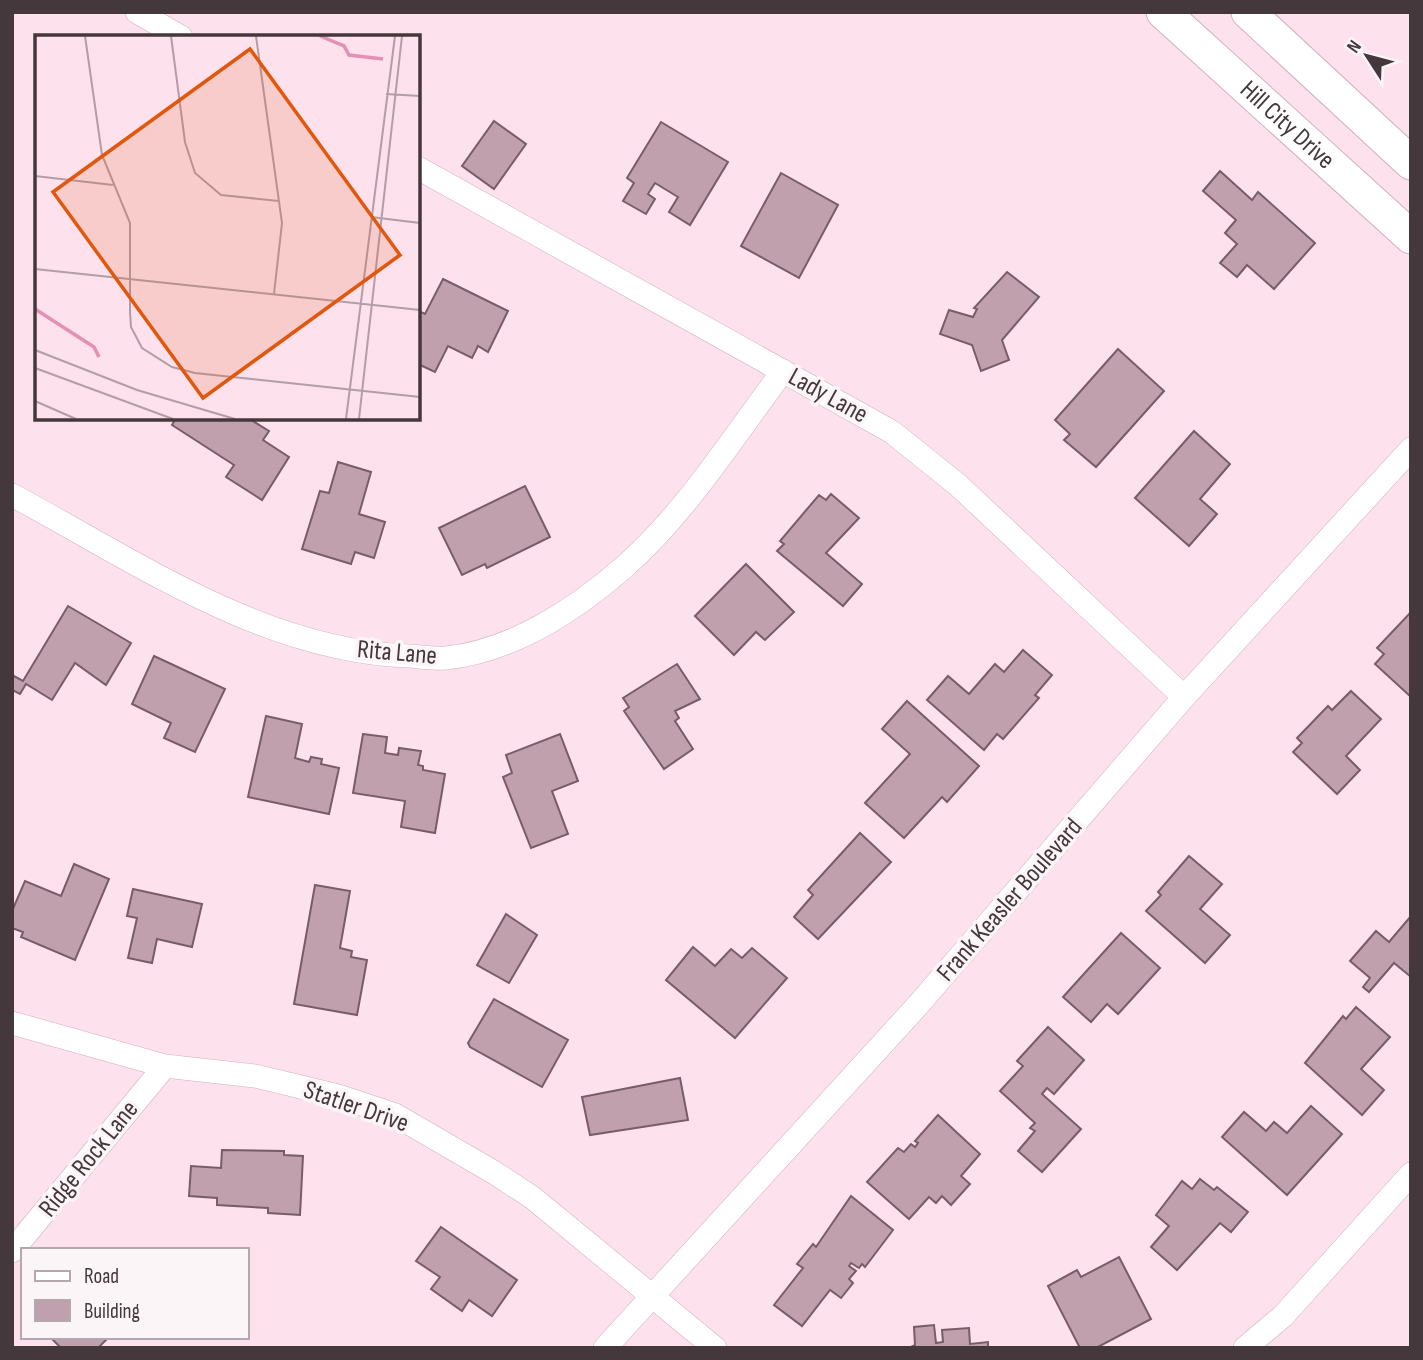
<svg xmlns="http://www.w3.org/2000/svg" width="1423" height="1360" viewBox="0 0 1423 1360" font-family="'Sofia Sans Condensed',sans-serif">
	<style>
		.building { fill: #c0a0ad; stroke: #795c68; stroke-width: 2 }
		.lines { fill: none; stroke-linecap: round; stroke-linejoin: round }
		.street-casing { stroke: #d1b0bd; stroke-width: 24 }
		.secondary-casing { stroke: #d1b0bd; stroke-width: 35 }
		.street { stroke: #fff; stroke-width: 23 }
		.secondary { stroke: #fff; stroke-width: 33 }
		.labels { text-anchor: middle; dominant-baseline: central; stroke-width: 7; stroke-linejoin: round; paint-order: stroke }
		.street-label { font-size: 26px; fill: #45383d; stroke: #fcf5f8 }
		.inset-river { fill: none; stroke: #e390b5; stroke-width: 3.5 }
		.inset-road { fill: none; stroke: #b39da6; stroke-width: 2 }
		.view { fill: #e0570e; fill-opacity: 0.15; stroke: #e0570e; stroke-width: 3.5 }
		.inset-edge { fill: none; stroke: #45383d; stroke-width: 3.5 }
	</style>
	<rect width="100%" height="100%" fill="#fde1ec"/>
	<g class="building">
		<path d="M494,121L526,144L494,189L462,166Z"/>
		<path d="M661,122L728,162L690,225L669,212L678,197L655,183L648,194L655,199L646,214L623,201L634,183L627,178Z"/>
		<path d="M1220,171L1252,200L1258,192L1315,243L1274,289L1247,265L1237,277L1220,263L1237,244L1225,233L1236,220L1203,191Z"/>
		<path d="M781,173L838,205L799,278L741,246Z"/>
		<path d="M1007,272L1039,297L1002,340L1009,360L981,371L972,345L940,334L949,310L973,317L977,309L974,308Z"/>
		<path d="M443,279L508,311L488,352L478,346L472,358L448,346L435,372L418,364V318L421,312L425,314Z"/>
		<path d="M1118,349L1164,391L1096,467L1064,440L1070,434L1055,420Z"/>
		<path d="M176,418H248L269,431L263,440L289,457L262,500L226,477L234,465L172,425Z"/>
		<path d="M1194,431L1230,464L1200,499L1217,514L1189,546L1135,498Z"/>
		<path d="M338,462L371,472L359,514L385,522L374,558L355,552L351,564L302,549L320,491L329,493Z"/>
		<path d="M525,486L550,537L487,568L485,564L462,575L439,528Z"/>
		<path d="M831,494L859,518L826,553L862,584L843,606L777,551L784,544L780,541L819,495L826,500Z"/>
		<path d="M746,564L794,612L765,640L756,632L734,655L695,616Z"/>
		<path d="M68,606L131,643L106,685L75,663L52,700L26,684L20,694L12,690V675L23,681Z"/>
		<path d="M1411,612V697L1375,664L1384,654L1377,648Z"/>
		<path d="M1023,650L1052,675L1035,695L1039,698L1003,739L997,734L984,750L927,700L948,676L969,694L995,664L1004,672Z"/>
		<path d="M154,656L225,689L195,752L164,738L171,723L132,704Z"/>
		<path d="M677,664L700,699L675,711L679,718L675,721L693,749L664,769L624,711L629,707L623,698Z"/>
		<path d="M1351,691L1381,719L1346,756L1360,770L1337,794L1293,752L1302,743L1297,738L1328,706L1332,710Z"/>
		<path d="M907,701L979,766L947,802L942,797L904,838L865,803L910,754L882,729Z"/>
		<path d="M266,716L302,724L295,758L309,762L311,757L322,759L321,764L339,768L329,814L248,797Z"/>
		<path d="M363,734L387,737L385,753L398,755L399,748L421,751L418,765L423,766V770L445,774L435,833L401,827L405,801L353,793Z"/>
		<path d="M560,734L578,781L552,791L568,834L531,848L503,777L512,773L506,755Z"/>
		<path d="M860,833L891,862L818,939L794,917L813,895L808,890Z"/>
		<path d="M1189,856L1222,884L1200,909L1230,935L1205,963L1146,911L1161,895L1158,892Z"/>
		<path d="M74,864L109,879L75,960L21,937L23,932L12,928V911L25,881L61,896Z"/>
		<path d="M315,885L350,891L340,948L352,951L351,957L367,960L357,1015L294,1004Z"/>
		<path d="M133,889L202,904L192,947L157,939L152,963L128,958L137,918L127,916Z"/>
		<path d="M506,914L537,935L509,983L477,965Z"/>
		<path d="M1411,916V977L1394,963L1369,992L1363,987L1370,978L1350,961L1376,931L1389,942Z"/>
		<path d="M1121,933L1160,968L1118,1014L1107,1004L1091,1022L1063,997Z"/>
		<path d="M693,947L715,966L731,949L742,958L752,948L787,978L735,1038L666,980Z"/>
		<path d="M494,999L568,1040L542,1087L470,1047L468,1043Z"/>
		<path d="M1356,1007L1390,1037L1361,1069L1384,1090L1362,1115L1305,1063L1343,1016L1346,1019Z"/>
		<path d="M1048,1027L1084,1060L1054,1094L1047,1088L1042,1094L1081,1129L1042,1172L1018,1151L1035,1131L1030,1128L1035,1123L1000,1091L1023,1066L1017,1061Z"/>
		<path d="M680,1078L688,1120L590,1135L582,1097Z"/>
		<path d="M1311,1106L1342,1134L1287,1195L1222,1137L1244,1112L1266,1131L1274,1122L1287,1133Z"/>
		<path d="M938,1115L980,1154L961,1176L970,1184L951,1205L942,1196L936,1203L929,1197L909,1219L867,1182L898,1148L904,1152L911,1144L915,1147L918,1143L915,1141Z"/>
		<path d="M222,1150L284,1151V1155L303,1156L300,1215L268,1213V1208L217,1205V1198L189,1196L191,1166L221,1168Z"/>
		<path d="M1200,1179L1214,1190L1217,1187L1248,1212L1231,1232L1220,1223L1177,1270L1151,1247L1169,1226L1156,1215L1182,1181L1192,1189Z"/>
		<path d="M851,1196L893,1230L865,1267L862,1264L859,1268L851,1263L849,1266L856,1271L849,1279L853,1283L841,1298L830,1290L802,1326L774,1305L803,1268L797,1264L813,1244L816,1247Z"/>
		<path d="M441,1227L517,1280L492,1316L469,1300L462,1311L431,1289L440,1277L416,1261Z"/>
		<path d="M1119,1257L1151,1319L1096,1348H1080L1048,1286L1077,1270L1081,1277Z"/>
		<path d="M934,1325L936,1343L943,1342L942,1330L969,1328L970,1344L988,1342V1348H909L915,1345L914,1327Z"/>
		<path d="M56,1337H109L98,1348H61L53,1340Z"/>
	</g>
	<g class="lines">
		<g class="street-casing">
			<g id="street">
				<path d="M137,12L181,37"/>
				<path d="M418,168L892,432L958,485L1184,697"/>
				<path d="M12,495C137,562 264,651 409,656C421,657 435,659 446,658C512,651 575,610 623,568C686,513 733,437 783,371"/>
				<path d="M12,1023L165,1066L255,1076L338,1096L395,1115L495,1173L533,1198L715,1348"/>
				<path d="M12,1251L165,1066"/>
				<path d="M605,1348L918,1005L1184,697L1411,449"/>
				<path d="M1245,1348L1283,1316L1411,1174"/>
			</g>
		</g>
		<g class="secondary-casing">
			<g id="secondary">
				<path id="s1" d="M1163,12L1411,237"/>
				<path d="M1248,12L1411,163"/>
			</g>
		</g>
		<use href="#street" class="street"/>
		<use href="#secondary" class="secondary"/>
	</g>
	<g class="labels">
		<g class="street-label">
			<text stroke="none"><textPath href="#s1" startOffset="168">Hill City Drive</textPath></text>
			<text transform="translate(828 396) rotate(29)">Lady Lane</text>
			<text transform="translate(397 653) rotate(5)">Rita Lane</text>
			<text transform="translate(1010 900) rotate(-49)">Frank Keasler Boulevard</text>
			<text transform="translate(356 1107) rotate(19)">Statler Drive</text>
			<text transform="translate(89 1159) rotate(-51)">Ridge Rock Lane</text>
		</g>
	</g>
	<g transform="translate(35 35)">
		<rect width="385" height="385" fill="#fde1ec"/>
		<path class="inset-river" d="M285,1L309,11L314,20L348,24M0,274L59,312L64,322"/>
		<path class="inset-road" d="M50,1L67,120L95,188V277L96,292L107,313L137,332L160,338L385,362M136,1L150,107L160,138L186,160L244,166M221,1L247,188L239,259M351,59L385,61M0,141L78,150M336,182L385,188M0,234L385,275M0,315L102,355L200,384M0,333L138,384M0,366L41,384M311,384L360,1M324,384L367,1"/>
		<path class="view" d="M215,14L365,220L168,363L18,157Z"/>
		<rect width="385" height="385" class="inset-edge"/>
	</g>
	<rect width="1423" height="1360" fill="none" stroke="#45383d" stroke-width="28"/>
	<rect x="21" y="1248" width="228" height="91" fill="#fcf5f8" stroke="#b3a9ad" stroke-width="2"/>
	<rect x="35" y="1271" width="35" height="10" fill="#ffffff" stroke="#b3a9ad" stroke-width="2"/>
	<text x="84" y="1283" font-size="21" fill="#45383d">Road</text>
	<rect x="35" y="1300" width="35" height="21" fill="#c0a0ad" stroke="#b3a9ad" stroke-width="2"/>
	<text x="84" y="1318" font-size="21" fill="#45383d">Building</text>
	<g transform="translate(1367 56) rotate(306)" stroke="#fcf5f8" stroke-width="5" paint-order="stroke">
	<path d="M0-5L12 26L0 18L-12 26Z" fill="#45383d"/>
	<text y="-10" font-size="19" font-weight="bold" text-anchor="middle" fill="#45383d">N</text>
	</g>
</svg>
